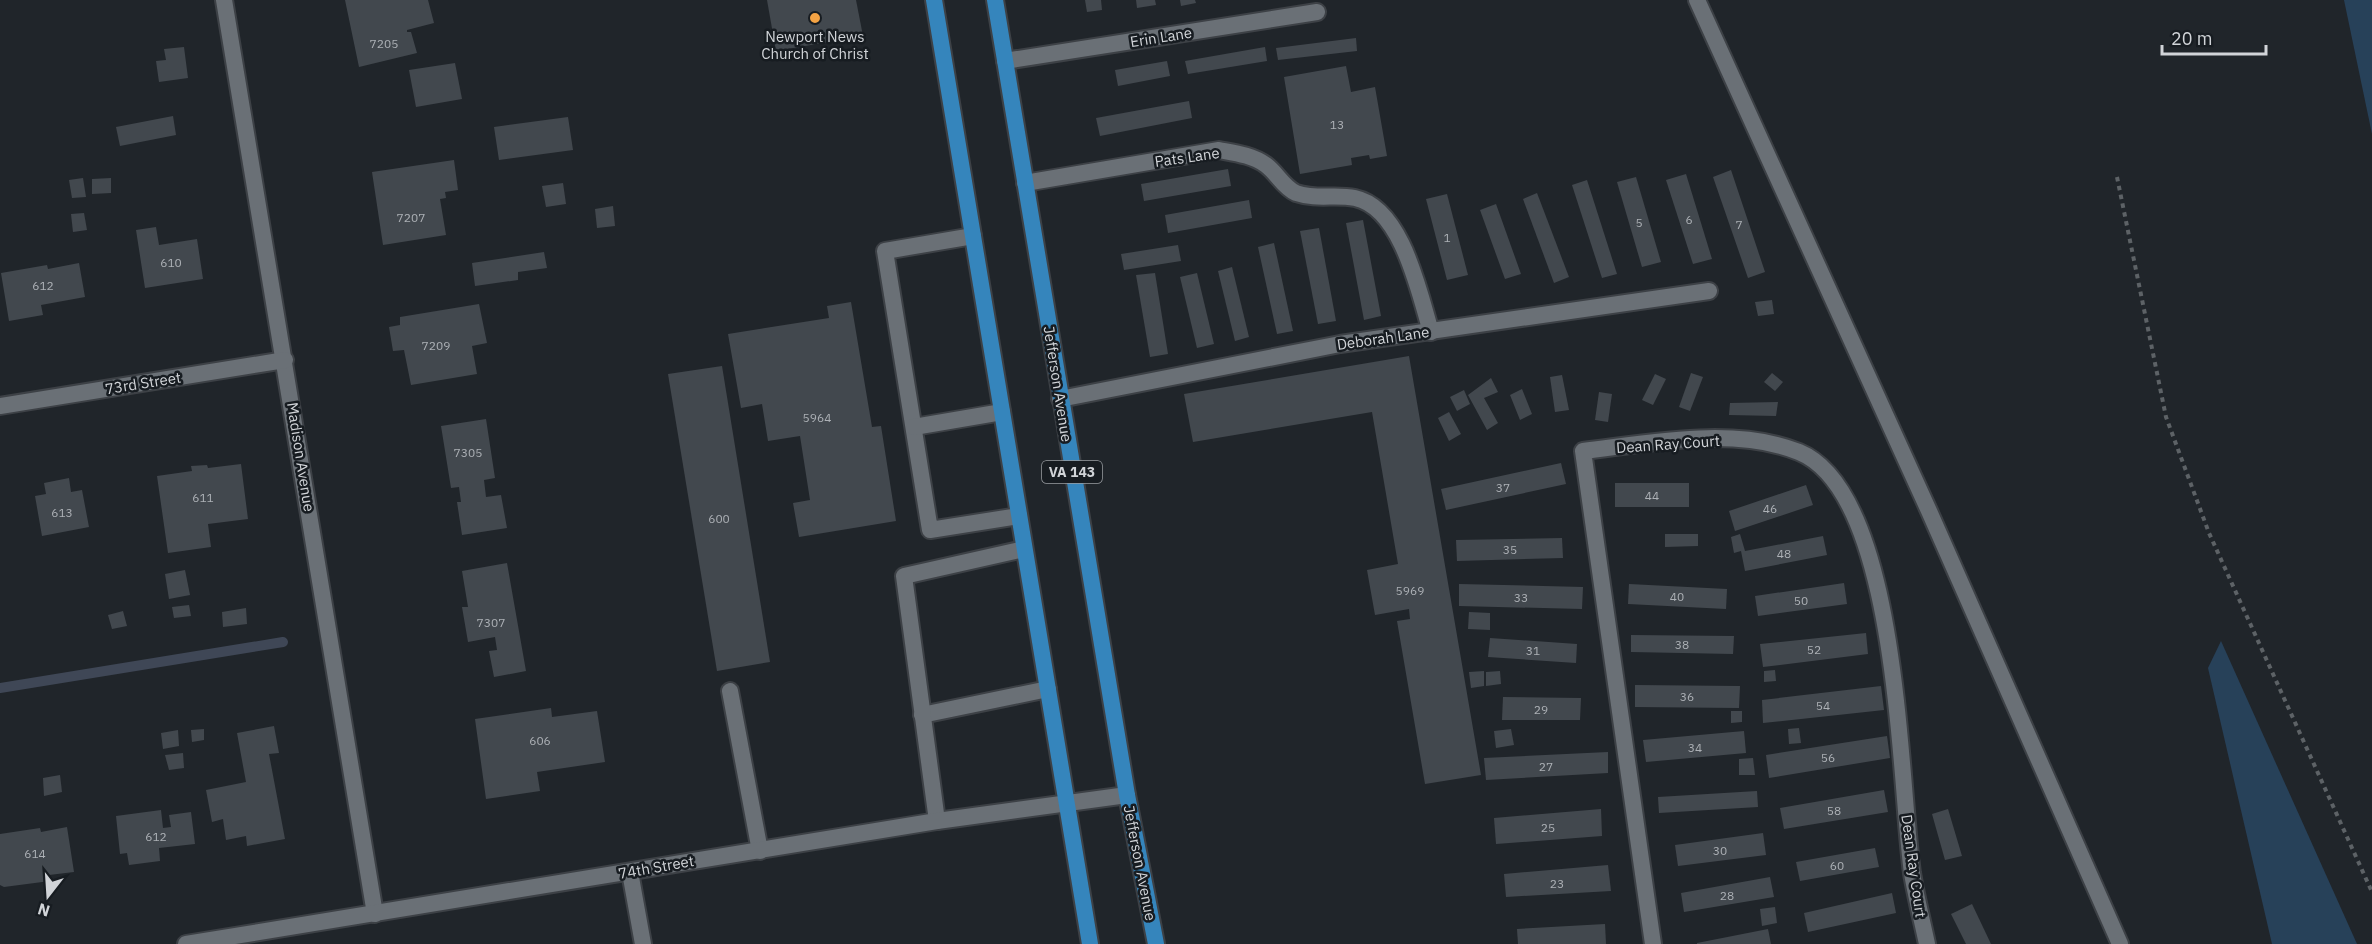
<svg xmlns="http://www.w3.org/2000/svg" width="2372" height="944" viewBox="0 0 2372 944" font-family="'IBM Plex Sans',sans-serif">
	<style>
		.green { fill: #274159 }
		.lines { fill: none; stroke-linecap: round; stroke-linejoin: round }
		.stream { stroke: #3f4756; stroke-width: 10 }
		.building { fill: #42484e }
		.service-casing { stroke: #3d4146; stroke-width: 20 }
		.minor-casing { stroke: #3d4146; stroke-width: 20 }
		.primary-casing { stroke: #3d4146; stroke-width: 20 }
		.path { stroke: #5d6266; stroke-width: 4; stroke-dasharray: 4.5 4.5; stroke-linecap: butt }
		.service { stroke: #6a7076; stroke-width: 16 }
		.minor { stroke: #6a7076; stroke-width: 16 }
		.primary { stroke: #3585bc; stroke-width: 16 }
		.poi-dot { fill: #f4a344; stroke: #171c21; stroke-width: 2 }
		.labels { text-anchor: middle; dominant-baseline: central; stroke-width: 5; stroke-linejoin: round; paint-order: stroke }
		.number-label { font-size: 12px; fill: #adb1b6 }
		.shield { fill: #171c21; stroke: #999da1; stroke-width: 1.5 }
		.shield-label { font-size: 14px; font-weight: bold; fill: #d1d4d8 }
		.poi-label { font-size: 15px; fill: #d1d4d8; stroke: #171c21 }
		.street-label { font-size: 15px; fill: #d1d4d8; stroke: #171c21 }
	</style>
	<rect width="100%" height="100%" fill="#20252a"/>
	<g class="green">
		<path d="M2344,0H2372V134Z"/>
		<path d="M2221,641L2357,944H2272L2208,668Z"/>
	</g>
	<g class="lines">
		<path class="stream" d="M0,688L283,642"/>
	</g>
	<g class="building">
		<path d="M345,0H428L434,23L407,30V32H411L417,53L359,67Z"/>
		<path d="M767,0H856L863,36L776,51Z"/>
		<path d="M1085,0H1101L1102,10L1087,12Z"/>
		<path d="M1136,0H1155L1156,5L1137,8Z"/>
		<path d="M1180,0H1195L1196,3L1181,6Z"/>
		<path d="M1356,38L1357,51L1278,60L1276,48Z"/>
		<path d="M184,47L188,78L159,82L156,61L166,60L164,49Z"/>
		<path d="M1265,47L1267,61L1188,74L1185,61Z"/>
		<path d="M1167,61L1170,76L1118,86L1115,70Z"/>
		<path d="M455,63L462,99L416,107L409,70Z"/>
		<path d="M1346,66L1351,92L1375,87L1387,156L1370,159L1369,155L1351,158L1352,165L1300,174L1284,77Z"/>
		<path d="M1189,101L1192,118L1100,136L1096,118Z"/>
		<path d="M173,116L176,135L120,146L116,127Z"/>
		<path d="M568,117L573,150L499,160L494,127Z"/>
		<path d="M454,160L458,190L445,192L446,198L440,199L446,235L383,245L372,172Z"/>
		<path d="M1228,169L1231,186L1144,201L1141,184Z"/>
		<path d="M1731,170L1765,272L1748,278L1713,177Z"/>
		<path d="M1686,174L1712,259L1693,264L1666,180Z"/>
		<path d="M1636,177L1661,262L1642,267L1617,182Z"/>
		<path d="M83,178L86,197L72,198L69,180Z"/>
		<path d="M111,178V193L92,194V179Z"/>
		<path d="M1587,180L1617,274L1602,278L1572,185Z"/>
		<path d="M563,183L566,204L546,207L542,186Z"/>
		<path d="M1537,193L1569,277L1554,283L1523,199Z"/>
		<path d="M1447,194L1468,275L1447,280L1426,199Z"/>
		<path d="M1249,200L1252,218L1168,233L1165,215Z"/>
		<path d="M1496,204L1521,274L1505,279L1480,210Z"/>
		<path d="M613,206L615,226L597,228L595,209Z"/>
		<path d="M84,213L87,230L73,232L71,214Z"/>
		<path d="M1363,220L1381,316L1364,320L1346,223Z"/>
		<path d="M156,227L159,245L197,239L203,279L145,288L136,230Z"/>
		<path d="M1319,228L1336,321L1318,324L1300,231Z"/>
		<path d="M1274,243L1293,331L1277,334L1258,247Z"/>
		<path d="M1178,245L1181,261L1124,270L1121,254Z"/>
		<path d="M544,252L547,268L518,272V280L475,286L472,263Z"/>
		<path d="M79,263L85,297L41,305L43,315L9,321L1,273L47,265L48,269Z"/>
		<path d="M1232,267L1249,337L1235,341L1218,271Z"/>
		<path d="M1155,273L1168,354L1150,357L1136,275Z"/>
		<path d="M1197,273L1214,344L1197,348L1180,277Z"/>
		<path d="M1772,300L1774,314L1758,316L1755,302Z"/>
		<path d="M851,302L872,427L881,426L896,521L799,537L793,503L810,500L800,436L768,441L762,404L741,408L728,334L829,318L827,306Z"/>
		<path d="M479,304L487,343L472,346L477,374L411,385L404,350L393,351L389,327L400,325V317Z"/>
		<path d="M1409,356L1481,775L1425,784L1397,621L1410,619L1409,609L1375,615L1367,570L1398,564L1372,412L1193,442L1184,394Z"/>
		<path d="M722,366L770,662L717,671L668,374Z"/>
		<path d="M1691,373L1703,377L1690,411L1679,407Z"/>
		<path d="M1772,373L1783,382L1775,391L1764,382Z"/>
		<path d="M1655,374L1666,379L1653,405L1642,400Z"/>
		<path d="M1562,375L1569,410L1555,412L1550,377Z"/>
		<path d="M1491,378L1498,392L1484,398L1498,423L1487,430L1468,395Z"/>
		<path d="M1522,389L1532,414L1520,420L1510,395Z"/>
		<path d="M1464,390L1470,404L1457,411L1450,397Z"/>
		<path d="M1599,392L1612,394L1608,422L1595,420Z"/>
		<path d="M1778,402L1776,416L1729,415L1730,403Z"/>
		<path d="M1449,412L1461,434L1449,441L1438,418Z"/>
		<path d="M486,419L495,478L484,480L486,497L501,495L507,528L462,535L457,502H461L459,487L451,488L441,426Z"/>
		<path d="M1561,463L1566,484L1446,510L1441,489Z"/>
		<path d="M241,464L248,519L208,524L211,547L168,553L157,476L192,471L191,466L207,465L208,468Z"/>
		<path d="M69,478L71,492L82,490L89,527L42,536L35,496L46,494L44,483Z"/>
		<rect x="1615" y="483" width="74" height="24"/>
		<path d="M1806,485L1813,505L1735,531L1729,511Z"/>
		<path d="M1665,534H1698V546L1665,547Z"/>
		<path d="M1740,534L1745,551L1823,536L1827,555L1745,571L1741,551L1734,553L1731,537Z"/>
		<path d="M1562,538L1563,558L1457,561L1456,540Z"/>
		<path d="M507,563L526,671L494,677L489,651L497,650L495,637L468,642L462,607H468L462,571Z"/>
		<path d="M185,570L190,595L169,599L165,574Z"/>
		<path d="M1844,583L1847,604L1758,616L1755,596Z"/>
		<path d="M1459,584L1583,587L1582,609L1459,606Z"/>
		<path d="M1629,584L1727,589L1726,609L1628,604Z"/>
		<path d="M189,605L191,616L174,618L172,607Z"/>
		<path d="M246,608L247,624L223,627L222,612Z"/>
		<path d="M123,611L127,626L112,629L108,615Z"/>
		<path d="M1469,612L1490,613V630L1468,629Z"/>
		<path d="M1866,633L1868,654L1763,667L1760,644Z"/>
		<path d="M1631,635L1734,636L1733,654L1631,652Z"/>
		<path d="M1490,638L1577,644L1576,663L1488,657Z"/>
		<path d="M1775,670L1776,681L1764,682V671Z"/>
		<path d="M1484,671V686L1471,688L1469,672Z"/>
		<path d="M1500,671L1501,684L1486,686V672Z"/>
		<path d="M1635,685L1740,686L1739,708L1635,707Z"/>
		<path d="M1881,686L1884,710L1763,723L1762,700Z"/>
		<path d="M1503,697L1581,698L1580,720H1502Z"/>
		<path d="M551,708L552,717L597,711L605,762L537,772L540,791L486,799L475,719Z"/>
		<path d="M1731,711H1742V722L1731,723Z"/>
		<path d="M274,726L279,753L269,754L285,839L247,846L246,836L226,840L223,819L212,822L206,790L246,782L237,733Z"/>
		<path d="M1799,728L1801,743L1789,744L1788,729Z"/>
		<path d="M204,729V740L192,742L191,730Z"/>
		<path d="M1511,729L1514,745L1496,748L1494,731Z"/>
		<path d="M178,730L179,746L163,749L161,733Z"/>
		<path d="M1744,731L1746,753L1646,762L1643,740Z"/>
		<path d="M1887,736L1890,758L1769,778L1766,755Z"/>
		<path d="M1608,752V773L1486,780L1484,758Z"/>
		<path d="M183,753L184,768L169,770L165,755Z"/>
		<path d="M1753,758L1755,775H1739V759Z"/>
		<path d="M60,775L62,792L44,796L43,778Z"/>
		<path d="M1884,790L1888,812L1784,829L1780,808Z"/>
		<path d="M1757,791L1758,807L1659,813L1658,797Z"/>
		<path d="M1601,809L1602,836L1496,844L1494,818Z"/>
		<path d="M1948,809L1962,856L1945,860L1932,814Z"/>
		<path d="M161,810L163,828L171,827L169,815L191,812L195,844L159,848L160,861L129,865L127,853L120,854L116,816Z"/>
		<path d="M67,827L74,872L49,875L50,881L4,887L0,885V834L40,828L41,832Z"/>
		<path d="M1763,833L1766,855L1678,866L1675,845Z"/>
		<path d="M1875,848L1879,867L1800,881L1796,862Z"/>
		<path d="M1608,865L1611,891L1506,897L1504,874Z"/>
		<path d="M1770,877L1774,897L1684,912L1681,893Z"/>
		<path d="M1892,893L1896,913L1808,932L1804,913Z"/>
		<path d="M1972,904L1991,944H1966L1951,914Z"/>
		<path d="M1775,907L1777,923L1762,926L1760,909Z"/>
		<path d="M1605,924L1606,944H1518L1517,929Z"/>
		<path d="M1768,929L1771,944H1697V943Z"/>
	</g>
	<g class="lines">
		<g class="service-casing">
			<g id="service">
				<path d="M1697,0L1929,511L2120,944"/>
				<path d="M973,236L885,251L930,530L1019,516"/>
				<path d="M914,427L1002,412"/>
				<path d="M730,691L760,851"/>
				<path d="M922,715L1048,689"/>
				<path d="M937,821L904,576L1024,549"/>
				<path d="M630,872L643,944"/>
			</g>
		</g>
		<g class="minor-casing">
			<g id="minor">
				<path d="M224,0L375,914"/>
				<path d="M1005,61L1317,12"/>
				<path d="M1025,183L1219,150C1235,153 1252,155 1266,165C1277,173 1283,187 1296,193C1317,200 1335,194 1355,198C1402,208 1419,292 1431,332"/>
				<path d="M1060,399L1340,344L1709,291"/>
				<path d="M0,406L285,360"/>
				<path d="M186,944L937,821L1127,795"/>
				<path d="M1653,944L1583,451C1650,443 1735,426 1799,452C1899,493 1899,779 1912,873C1916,897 1922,920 1927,944"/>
			</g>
		</g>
		<g class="primary-casing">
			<g id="primary">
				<path d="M934,0L1090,944"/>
				<path d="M995,0L1127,795L1156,944"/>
			</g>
		</g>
		<path class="path" d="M2117,177L2166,417L2209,533L2372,892"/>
		<use href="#service" class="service"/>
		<use href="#minor" class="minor"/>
		<use href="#primary" class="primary"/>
	</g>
	<circle class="poi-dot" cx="815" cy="18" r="6"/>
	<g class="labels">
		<g class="number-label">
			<text x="384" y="43">7205</text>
			<text x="1337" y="124">13</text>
			<text x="411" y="217">7207</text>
			<text x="1689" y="219">6</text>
			<text x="1639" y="222">5</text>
			<text x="1739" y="224">7</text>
			<text x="1447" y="237">1</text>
			<text x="171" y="262">610</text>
			<text x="43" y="285">612</text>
			<text x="436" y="345">7209</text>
			<text x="817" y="417">5964</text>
			<text x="468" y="452">7305</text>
			<text x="1503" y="487">37</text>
			<text x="1652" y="495">44</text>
			<text x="203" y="497">611</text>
			<text x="1770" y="508">46</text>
			<text x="62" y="512">613</text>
			<text x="719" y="518">600</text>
			<text x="1510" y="549">35</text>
			<text x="1784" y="553">48</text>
			<text x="1410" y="590">5969</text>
			<text x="1677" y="596">40</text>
			<text x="1521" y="597">33</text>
			<text x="1801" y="600">50</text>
			<text x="491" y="622">7307</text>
			<text x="1682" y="644">38</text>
			<text x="1814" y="649">52</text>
			<text x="1533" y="650">31</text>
			<text x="1687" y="696">36</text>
			<text x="1823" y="705">54</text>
			<text x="1541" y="709">29</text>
			<text x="540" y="740">606</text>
			<text x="1695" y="747">34</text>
			<text x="1828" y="757">56</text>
			<text x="1546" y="766">27</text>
			<text x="1834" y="810">58</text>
			<text x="1548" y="827">25</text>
			<text x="156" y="836">612</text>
			<text x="1720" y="850">30</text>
			<text x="35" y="853">614</text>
			<text x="1837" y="865">60</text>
			<text x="1557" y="883">23</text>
			<text x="1727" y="895">28</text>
		</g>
		<rect class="shield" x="1042" y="461" width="60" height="22" rx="4.5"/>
		<g class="shield-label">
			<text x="1072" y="472">VA 143</text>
		</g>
		<g class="poi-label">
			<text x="815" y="36">Newport News<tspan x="815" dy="17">Church of Christ</tspan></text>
		</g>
		<g class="street-label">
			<text transform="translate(1161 37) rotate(-9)">Erin Lane</text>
			<text transform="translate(1187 157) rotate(-8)">Pats Lane</text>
			<text transform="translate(1383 338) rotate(-8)">Deborah Lane</text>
			<text transform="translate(143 383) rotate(-9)">73rd Street</text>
			<text transform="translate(1058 384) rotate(81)">Jefferson Avenue</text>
			<text transform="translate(1668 444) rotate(-4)">Dean Ray Court</text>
			<text transform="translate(301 457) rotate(81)">Madison Avenue</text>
			<text transform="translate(1140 863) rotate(79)">Jefferson Avenue</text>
			<text transform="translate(1914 866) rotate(82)">Dean Ray Court</text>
			<text transform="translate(656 867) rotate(-10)">74th Street</text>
		</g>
	</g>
	<g transform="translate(48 896) rotate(197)" stroke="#171c21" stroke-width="4.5" paint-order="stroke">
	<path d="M0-4.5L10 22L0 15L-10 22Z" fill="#d1d4d8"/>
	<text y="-9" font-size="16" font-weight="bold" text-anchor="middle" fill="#d1d4d8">N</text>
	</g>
	<path d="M2162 45v9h104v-9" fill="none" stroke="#d1d4d8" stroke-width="3"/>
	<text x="2171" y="45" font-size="18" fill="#d1d4d8" stroke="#171c21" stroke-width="4.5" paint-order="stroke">20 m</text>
</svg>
